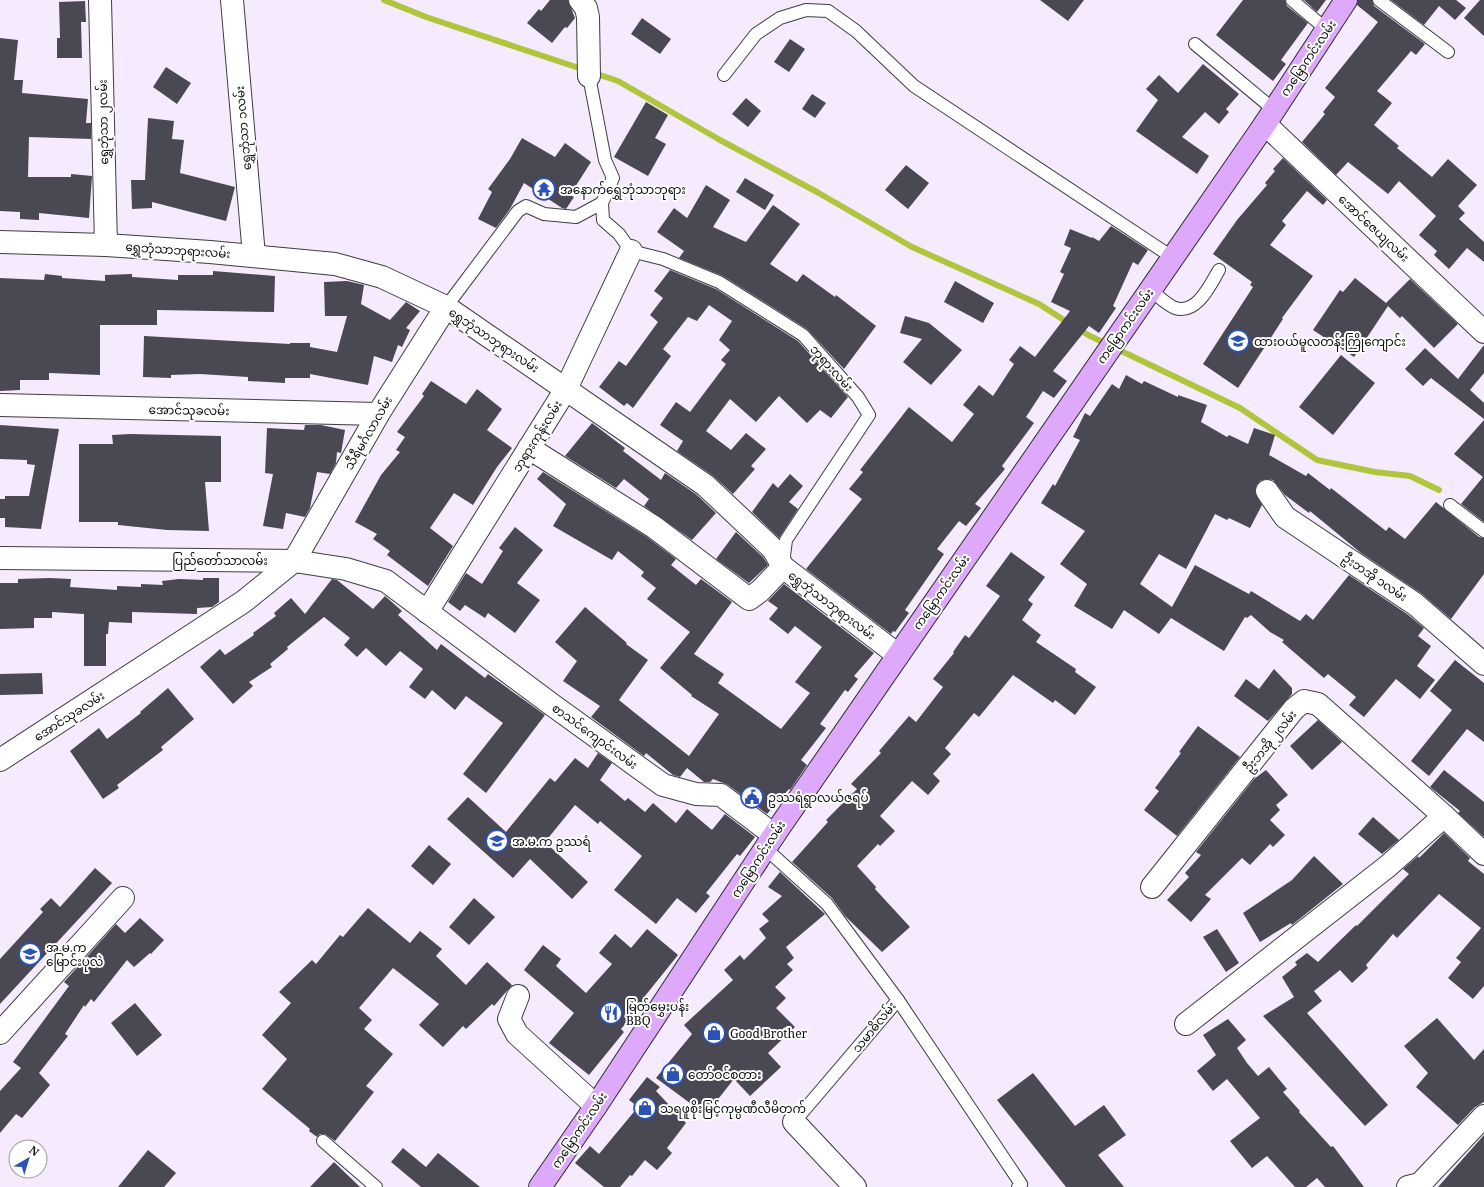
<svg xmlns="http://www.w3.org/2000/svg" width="1484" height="1187" viewBox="0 0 1484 1187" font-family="'Noto Serif','Noto Sans Myanmar',serif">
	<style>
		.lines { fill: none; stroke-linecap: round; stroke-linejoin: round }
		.stream { stroke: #b0c53d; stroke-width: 6 }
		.building { fill: #4a4853 }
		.service-casing { stroke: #3e3e3e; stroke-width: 14 }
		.minor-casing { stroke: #3e3e3e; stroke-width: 24 }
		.secondary-casing { stroke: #2d2d2d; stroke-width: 24 }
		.service { stroke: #fff; stroke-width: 12 }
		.minor { stroke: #fff; stroke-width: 22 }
		.secondary { stroke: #dea8fb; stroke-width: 22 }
		.labels { text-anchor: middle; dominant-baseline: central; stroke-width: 4; stroke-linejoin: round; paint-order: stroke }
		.street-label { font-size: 12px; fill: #0b0b0b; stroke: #fff }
		.poi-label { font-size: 12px; fill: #0b0b0b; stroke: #fff; text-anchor: start }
	</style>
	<rect width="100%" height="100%" fill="#f5eafe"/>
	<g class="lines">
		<g class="stream">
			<path d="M384,0L426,17L618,81L720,140L817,192L912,247L1039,304L1070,324"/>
			<path d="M1078,329L1090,336L1240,408L1317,460L1375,472L1410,476L1439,490"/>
		</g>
	</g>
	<g class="building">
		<path d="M550,0H568L575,18L567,28L565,27L552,43L527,23L539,9L541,11Z"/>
		<path d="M1040,0H1084L1068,21Z"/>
		<path d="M1243,0H1285L1287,6L1308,23L1281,60L1286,64L1273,81L1216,35Z"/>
		<path d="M1304,0H1326L1317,12Z"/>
		<path d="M1358,0H1372L1374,6L1425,44L1416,55L1411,51L1377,91L1392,103L1374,125L1399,146L1397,148L1432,177L1448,159L1477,185L1458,206L1465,213L1459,219L1484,242V262L1467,248L1449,269L1434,255L1437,251L1419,235L1436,216L1399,181L1388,194L1348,162L1336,175L1302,142L1325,114L1323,112L1335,97L1325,88L1378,22L1357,5Z"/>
		<path d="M1391,0H1456L1466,8L1455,20L1439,6L1424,25Z"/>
		<path d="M1480,0H1484V36L1464,18Z"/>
		<path d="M85,1L86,22H81L82,58H57V38H60L59,2Z"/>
		<path d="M642,18L671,39L660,54L631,34Z"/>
		<path d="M0,38L18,40L14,80H23L22,93L88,99L86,123H91V139L29,137L28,177H71V174L92,176L89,218L39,213V220L20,219V212L0,211Z"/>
		<path d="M790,39L805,49L789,72L774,62Z"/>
		<path d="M1203,64L1239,94L1226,109L1229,112L1219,124L1205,112L1182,137L1209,156L1197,174L1136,131L1158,100L1146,89L1159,75L1178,93Z"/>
		<path d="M166,67L191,83L177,104L153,87Z"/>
		<path d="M812,94L826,103L815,118L802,109Z"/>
		<path d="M746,98L761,111L748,127L732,114Z"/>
		<path d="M646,102L668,115L655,138L666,144L648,176L614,157Z"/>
		<path d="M148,118L174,121L172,139L184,140L180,173L235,187L226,221L152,202V208L132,209L131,180H145Z"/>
		<path d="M522,138L555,157L565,143L591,162L570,195L574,197L566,209L562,208L524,183L510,209L496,228L478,219L492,192L488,189L510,159Z"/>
		<path d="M1283,158L1327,200L1323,205L1307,191L1282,221L1286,225L1270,245L1313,276L1282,318L1283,319L1238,388L1203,364L1253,287L1250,285L1252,282L1213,254L1237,220L1267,185L1265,183L1275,171L1273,169Z"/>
		<path d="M906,165L929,183L908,209L885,190Z"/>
		<path d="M745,178L774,195L765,210L736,192Z"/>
		<path d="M706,185L730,200L713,227L746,242L773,205L800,224L770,264L797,282L803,274L835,297L836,295L876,326L844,369L807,329L723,276L679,258L684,251L657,232L674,208L687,218Z"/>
		<path d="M1111,226L1148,250L1138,265L1133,262L1113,306L1116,308L1099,333L1089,326L1053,371L1067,381L1054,398L1043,391L1026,417L1034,423L1002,466L1005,469L975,504L981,508L966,526L959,521L937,549L944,554L905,610L909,613L895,632L893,631L891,634L806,569L862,499L849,489L863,472L860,470L909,407L952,442L974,414L963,405L979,385L993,396L1014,364L1009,360L1020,346L1035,357L1070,311L1051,302L1064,274L1060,272L1071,248L1064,245L1070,229L1092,238V237L1099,241Z"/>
		<path d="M670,270L716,289L798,341L848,397L831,418L820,410L807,423L779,396L756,422L730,399L706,431L731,450L746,433L766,449L751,466L755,469L733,494L712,475L677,451L683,441L660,425L676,402L690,412L726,364L721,360L730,350L719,340L732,321L709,305L697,321L688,317L663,349L671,356L633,408L627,403L624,406L599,387L619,361L626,366L658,322L650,315L663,298L654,291Z"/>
		<path d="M213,271L275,276L274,312L157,310V325H100V375L49,373V380H20V390L0,391V278L44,280L45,274L62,276V278L105,281V275L132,274V277L178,280V275H213Z"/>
		<path d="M1355,278L1386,303L1410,279L1458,324L1434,348L1402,316L1400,318L1388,306L1354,357L1313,330L1340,290L1343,292Z"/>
		<path d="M347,281L364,285L361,304L390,320L406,302L420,311L406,328L410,330L402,347L398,345L392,362L374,356L368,385L310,374V378H285V383L248,381V377L200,374L171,375V378L143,377L144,336L290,344V343H310V347L337,352L347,316H325L324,282Z"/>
		<path d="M955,281L994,303L983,323L944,302Z"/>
		<path d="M905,316L929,323L962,350L931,385L903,362L922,339L900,333Z"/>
		<path d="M1484,345V373L1470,390L1484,403V419L1431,378L1423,386L1405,369L1425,348L1458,379Z"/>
		<path d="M1341,355L1375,383L1333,435L1299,407Z"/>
		<path d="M1126,375L1142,384L1144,381L1178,397V395L1207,405L1201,422L1227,437L1229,435L1248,444L1254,428L1275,435L1269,455L1306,476L1308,473L1330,490L1331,488L1386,531L1389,527L1405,539L1436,502L1479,537L1484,538V574L1451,619L1422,594L1361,553L1310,511L1309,513L1285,495L1273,480L1266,479L1260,481L1256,486L1255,492L1262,505L1250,528L1229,518L1227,520L1215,514L1186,569L1159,554L1140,584L1172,607L1195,565L1249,594L1251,591L1300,621L1306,614L1313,620L1349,575L1407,614L1424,628L1418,636L1431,646L1417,666L1435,680L1420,699L1396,679L1364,717L1349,705L1356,697L1328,674L1324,678L1282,642L1284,640L1270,632L1251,615L1247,618L1245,617L1224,651L1171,618L1159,634L1124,610L1112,629L1074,606L1087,584L1060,564L1085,531L1041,503L1053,484L1055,486L1080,440L1073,437L1085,413L1090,416L1112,384L1119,389Z"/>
		<path d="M431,381L466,404L477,389L502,409L487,430L512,448L497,467L473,505L454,493L430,528L453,546L428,586L387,555L390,551L373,539L377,534L355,522L381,475L400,452L396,450L405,437L397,432L424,396L422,394Z"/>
		<path d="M1484,420V522L1461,504L1483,477L1454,454Z"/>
		<path d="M592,423L625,448L623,451L661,480L665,473L697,495L716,513L692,540L644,506L649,499L624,479L616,488L565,456Z"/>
		<path d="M0,425L59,429L41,529L5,527V518H0V499H5V496H29L35,465L27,464V460L0,459Z"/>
		<path d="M305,425H321L345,430L341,453L337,452L336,463L330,474L317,472L310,508L305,517L286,513L283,529L263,526L273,474L265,473L267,428L304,430Z"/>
		<path d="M130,434L221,436V482H205L209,531L167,530L118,525V522H79V444H113L112,435Z"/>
		<path d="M543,472L647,537L676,559L671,565L696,585L701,579L732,602L694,654L724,674L718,683L781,729L810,693L795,682L822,647L795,626L788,634L769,619L778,608L768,601L784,584L874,653L854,676L858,679L848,692L845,690L820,724L826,728L801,760L807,765L790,790L789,789L767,814L728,785L713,779L710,782H704L687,768L680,777L673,775L646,753L644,756L591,717L600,706L563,681L577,661L555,642L585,607L627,643L626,644L648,660L619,700L635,713L689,756L719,714L691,696L692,695L660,668L690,632L647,599L656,588L641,576L644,572L618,551L612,560L553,526L566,504L537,479Z"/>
		<path d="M790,474L803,486L789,502L798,509L779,538L752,512L773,483L778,488Z"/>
		<path d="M515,527L543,550L517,583L540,600L515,633L488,613L485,618L465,605L460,611L448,602L466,573L482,584L503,551L499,548Z"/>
		<path d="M736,532L763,557L768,565L749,583L716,559Z"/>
		<path d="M1011,552L1045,577L1028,600L1033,604L1022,620L1041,635L1036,642L1076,669L1075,672L1096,687L1075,715L1055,700L1053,703L1013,675L979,717L974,713L945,748L951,754L933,774L940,781L928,795L912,781L880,816L895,831L880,846L878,844L857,866L876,887L875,889L910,927L882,952L845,916L832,898L792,862L828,822L826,820L857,789L851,784L881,753L879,751L909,716L916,722L943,687L933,679L954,653L953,652L965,635L969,638L1000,596L986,586Z"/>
		<path d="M50,578L71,579L70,587L117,590V586L141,587V584L163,585L162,581L179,579L203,580V578H219V602L212,607L197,608V614L132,612V623L109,622L108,634H106V666H84V614L52,612V618H34V628L0,629V583H18V579Z"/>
		<path d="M332,579L337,580L373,609L385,596L402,611L398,615L437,650L441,644L485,678L488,674L545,715L486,793L463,774L503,723L466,696L455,710L432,690L425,699L409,687L423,669L400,651L386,666L366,648L357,657L344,645L350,638L324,617L287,647L288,649L270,664L272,667L249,682L253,686L233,704L200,667L220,649L225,655L254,635L253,633L276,616L274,613L291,598L305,614Z"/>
		<path d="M1455,660L1484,683V742L1467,729L1429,776L1411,761L1452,710L1430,691Z"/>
		<path d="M1274,669L1292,688V694L1268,721L1234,696L1246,679L1259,689Z"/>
		<path d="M42,673L43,694L0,695V674Z"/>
		<path d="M168,688L194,719L161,747L163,750L117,785L119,788L103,799L70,751L99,728L107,739L141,713L140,712Z"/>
		<path d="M1318,720L1342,742L1312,770L1290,746Z"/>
		<path d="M1198,726L1240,757L1177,836L1144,810L1159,791L1155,788L1181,753L1179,752Z"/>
		<path d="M598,753L612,763L600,780L625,801L628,798L645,812L653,803L676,823L687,809L712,830L725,814L755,837L740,856L737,854L706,893L710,896L696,913L677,898L656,924L614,890L642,856L600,821L598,824L575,805L545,842L588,882L572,899L530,859L513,878L447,819L468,797L506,832L550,778L555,782L575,758L588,768Z"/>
		<path d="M1266,770L1288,795L1276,805L1280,810L1270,820L1285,835L1273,847L1270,844L1250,865L1242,858L1205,895L1211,899L1191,922L1167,900L1189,877L1185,873L1201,855L1196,852L1254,779Z"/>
		<path d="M1444,770L1484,802V837L1458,813L1460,811L1430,787Z"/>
		<path d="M1373,817L1399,840L1382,854L1358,834Z"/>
		<path d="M1444,833L1470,858L1468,861L1484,874V986L1473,999L1448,978L1461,962L1456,958L1481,928L1439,894L1397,938L1393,934L1366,965L1368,968L1352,983L1340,970L1314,991L1322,1001L1307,1013L1388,1105L1365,1126L1263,1016L1294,997L1282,977L1297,965L1295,962L1307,953L1318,962L1356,925L1357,926L1409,874L1403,869L1418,856L1419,858Z"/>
		<path d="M429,845L451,864L433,885L411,866Z"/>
		<path d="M1314,856L1343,884L1292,925L1291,923L1260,942L1243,913L1292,880Z"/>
		<path d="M95,868L112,883L0,1004V959L43,912L40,909L51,898L60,907Z"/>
		<path d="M780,872L825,914L786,947L794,958L787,964L793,970L775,987L786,998L776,1008L795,1027L768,1053L781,1067L750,1096L734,1079L711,1108L703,1101L698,1109L656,1078L692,1034L684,1025L733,980L724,970L740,955L744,960L766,938L759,929L769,921L762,914L782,896L768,887Z"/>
		<path d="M474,898L495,917L469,945L449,927Z"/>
		<path d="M368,908L410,943L420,931L442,949L436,956L466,985L487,962L512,985L494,1006L492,1004L466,1029L463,1026L443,1047L419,1025L439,1004L393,968L359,1008L372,1020L364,1029L393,1054L366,1086L374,1092L335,1141L325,1134H320L317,1137L309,1131L310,1129L262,1089L287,1059L262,1035L291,1003L279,992L312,960L316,964L340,935L343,937Z"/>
		<path d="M140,918L164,940L151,954L150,953L134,967L127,960L94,1002L91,999L85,1007L84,1005L65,1034L68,1036L39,1073L50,1085L22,1118L16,1114L0,1133V1091L21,1068L13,1062L69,986L64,982L116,924L125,933Z"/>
		<path d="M647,929L678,955L645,996L648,998L621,1029L624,1032L589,1075L549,1043L574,1013L524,970L543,945L561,959L556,966L586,993L612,964L599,953L615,934L631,948Z"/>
		<path d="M1217,929L1239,963L1226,972L1203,937Z"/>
		<path d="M135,1003L162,1035L137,1056L111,1023Z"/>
		<path d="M1437,1018L1474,1060L1484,1049V1102L1475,1107L1458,1125L1416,1087L1428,1073L1404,1046Z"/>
		<path d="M1228,1019L1246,1040L1237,1048L1247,1063L1258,1076L1269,1067L1287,1089L1283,1092L1300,1111L1299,1112L1331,1147L1333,1146L1364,1187H1325L1317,1178L1306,1187H1295L1267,1156L1252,1168L1230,1141L1260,1118L1227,1079L1213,1091L1197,1071L1216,1055L1203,1035Z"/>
		<path d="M1033,1073L1075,1126L1104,1105L1126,1135L1098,1155L1124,1187H1066L997,1100Z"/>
		<path d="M647,1077L660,1087L656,1091L686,1123L667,1148L672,1153L657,1170L645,1160L632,1176L630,1175L620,1187H604L575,1163L590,1146L599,1154L638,1107L629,1100Z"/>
		<path d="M1484,1135V1187H1438Z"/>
		<path d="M403,1148L426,1167L438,1153L480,1187H421L391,1162Z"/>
		<path d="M148,1150L176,1173L164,1187H118Z"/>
		<path d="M334,1162L360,1187H310Z"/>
	</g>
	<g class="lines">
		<g class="service-casing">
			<g id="service">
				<path d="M1292,0L1327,30"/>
				<path d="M1379,0L1448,52"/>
				<path d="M1195,44L1273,109"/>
				<path d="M724,75L756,34L780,18L806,10L828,11L856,31L914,86L1172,257"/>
				<path d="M589,76L605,160L613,178L602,203L603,220L619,234L631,251L663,259L719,282L803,335L858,397L869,415L786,540L783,564"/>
				<path d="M1150,290C1157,295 1167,305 1175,308C1197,315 1210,285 1219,270"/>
				<path d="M446,307L518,211L526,206L544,214L576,217L602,203"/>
				<path d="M1450,505L1484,531"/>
				<path d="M765,848L827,904L898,1000L794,1122"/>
				<path d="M898,1000L1021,1184L1018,1187"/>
				<path d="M323,1141L376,1187"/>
			</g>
		</g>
		<g class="minor-casing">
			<g id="minor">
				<path d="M100,0L106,245"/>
				<path d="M232,0L254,256"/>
				<path d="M580,0L586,8L588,17L589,76"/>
				<path d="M1265,124L1484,332"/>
				<path d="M0,242L106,245L210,252L335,264L382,277L446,307L705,485L773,549L783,567L898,655"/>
				<path d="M0,405L378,414"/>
				<path d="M529,448L654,527L749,599L760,591L783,567"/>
				<path d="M1267,491L1285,517L1415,604L1484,664"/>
				<path d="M0,558L294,561L346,569L386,581L551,704L663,785L696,794L721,795L774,835"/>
				<path d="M427,612L566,389L631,251"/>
				<path d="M0,760L243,602L294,561L380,411L446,307"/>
				<path d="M1152,887L1294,709L1304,701L1318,704L1444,816L1484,854"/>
				<path d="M518,996L509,1019L517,1034L596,1106"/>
				<path d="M1186,1024L1388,866L1444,816"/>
				<path d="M0,1033L123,898"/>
				<path d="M794,1122L855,1187"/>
				<path d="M1408,1187L1420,1184L1484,1116"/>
			</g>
		</g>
		<g class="secondary-casing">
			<path id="secondary" d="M540,1187L596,1106L774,835L1265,124L1346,0"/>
		</g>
		<use href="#service" class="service"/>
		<use href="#minor" class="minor"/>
		<use href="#secondary" class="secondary"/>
	</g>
	<defs>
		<g id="temple-ring" transform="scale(1.15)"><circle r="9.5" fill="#fff" stroke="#2b53b3" stroke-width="1.5"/><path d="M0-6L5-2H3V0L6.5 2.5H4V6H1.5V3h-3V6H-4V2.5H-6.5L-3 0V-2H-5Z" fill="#2b53b3"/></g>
		<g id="school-ring" transform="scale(1.15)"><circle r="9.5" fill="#fff" stroke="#2b53b3" stroke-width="1.5"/><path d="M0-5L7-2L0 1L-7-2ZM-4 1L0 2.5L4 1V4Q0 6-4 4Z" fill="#2b53b3"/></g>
		<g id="civic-ring" transform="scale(1.15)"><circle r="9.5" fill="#fff" stroke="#2b53b3" stroke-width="1.5"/><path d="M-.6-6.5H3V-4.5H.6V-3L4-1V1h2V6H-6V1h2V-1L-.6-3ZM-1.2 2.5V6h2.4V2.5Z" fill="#2b53b3"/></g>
		<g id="restaurant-ring" transform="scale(1.15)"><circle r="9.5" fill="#fff" stroke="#2b53b3" stroke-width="1.5"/><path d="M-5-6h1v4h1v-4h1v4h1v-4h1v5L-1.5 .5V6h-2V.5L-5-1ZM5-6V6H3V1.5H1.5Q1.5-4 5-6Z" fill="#2b53b3"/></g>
		<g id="shop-ring" transform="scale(1.15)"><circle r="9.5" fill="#fff" stroke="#2b53b3" stroke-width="1.5"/><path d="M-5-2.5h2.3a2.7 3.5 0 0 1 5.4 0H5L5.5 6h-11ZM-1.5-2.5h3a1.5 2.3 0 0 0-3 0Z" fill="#2b53b3"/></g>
	</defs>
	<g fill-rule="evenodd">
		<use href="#temple-ring" x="544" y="189"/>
		<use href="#school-ring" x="1238" y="341"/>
		<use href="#civic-ring" x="752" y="797"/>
		<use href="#school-ring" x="497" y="841"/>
		<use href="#school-ring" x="30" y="954"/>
		<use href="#restaurant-ring" x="611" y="1013"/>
		<use href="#shop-ring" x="714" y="1033"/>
		<use href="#shop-ring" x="673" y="1074"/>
		<use href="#shop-ring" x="645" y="1108"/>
	</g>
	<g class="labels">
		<g class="street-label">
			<text transform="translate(1308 58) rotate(-56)">ကမြောကင်းလမ်း</text>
			<text transform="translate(103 122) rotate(-91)">ရွှေဘုံသာ ၂လမ်း</text>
			<text transform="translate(243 128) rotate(-95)">ရွှေဘုံသာ ၁လမ်း</text>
			<text transform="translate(1374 228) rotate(43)">အောင်ဇေယျလမ်း</text>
			<text transform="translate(178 250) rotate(4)">ရွှေဘုံသာဘုရားလမ်း</text>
			<text transform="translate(1125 326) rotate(-55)">ကမြောကင်းလမ်း</text>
			<text transform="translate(494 340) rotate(34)">ရွှေဘုံသာဘုရားလမ်း</text>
			<text transform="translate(832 368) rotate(48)">ဘုရားလမ်း</text>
			<text transform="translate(189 410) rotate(1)">အောင်သုခလမ်း</text>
			<text transform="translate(368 433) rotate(-60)">သီရီမင်္ဂလာလမ်း</text>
			<text transform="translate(537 436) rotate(-58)">ဘုရားကုန်းလမ်း</text>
			<text x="220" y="560">ပြည်တော်သာလမ်း</text>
			<text transform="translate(1375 577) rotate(34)">ဦးဘအို ၁လမ်း</text>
			<text transform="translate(941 592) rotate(-55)">ကမြောကင်းလမ်း</text>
			<text transform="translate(832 605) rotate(37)">ရွှေဘုံသာဘုရားလမ်း</text>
			<text transform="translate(69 716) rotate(-33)">အောင်သုခလမ်း</text>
			<text transform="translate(595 736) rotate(36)">စာသင်ကျောင်းလမ်း</text>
			<text transform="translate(1270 741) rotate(-51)">ဦးဘအို ၂လမ်း</text>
			<text transform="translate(758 859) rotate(-57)">ကမြောကင်းလမ်း</text>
			<text transform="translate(874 1027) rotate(-51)">သမာဓိလမ်း</text>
			<text transform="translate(579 1130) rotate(-56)">ကမြောကင်းလမ်း</text>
		</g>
		<g class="poi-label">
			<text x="560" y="189">အနောက်ရွှေဘုံသာဘုရား</text>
			<text x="1254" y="341">ထားဝယ်မူလတန်းကြိုကျောင်း</text>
			<text x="768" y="797">ဥဿရံရွာလယ်ဇရပ်</text>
			<text x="512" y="841">အ.မ.က ဥဿရံ</text>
			<text x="46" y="947">အ.မ.က<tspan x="46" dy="14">မြောင်းပုလဲ</tspan></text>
			<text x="626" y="1006">မြတ်မွှေးပန်း<tspan x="626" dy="14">BBQ</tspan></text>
			<text x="730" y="1033">Good Brother</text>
			<text x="688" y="1074">တော်ဝင်စတား</text>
			<text x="660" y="1108">သရဖူစိုးမြင့်ကုမ္ပဏီလီမိတက်</text>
		</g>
	</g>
	<g transform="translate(28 1159) rotate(38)"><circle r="19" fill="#ffffff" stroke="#9d9d9d"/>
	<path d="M0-3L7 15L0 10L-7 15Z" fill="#2b53b3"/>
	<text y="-6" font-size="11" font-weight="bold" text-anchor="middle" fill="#0b0b0b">N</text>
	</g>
</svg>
